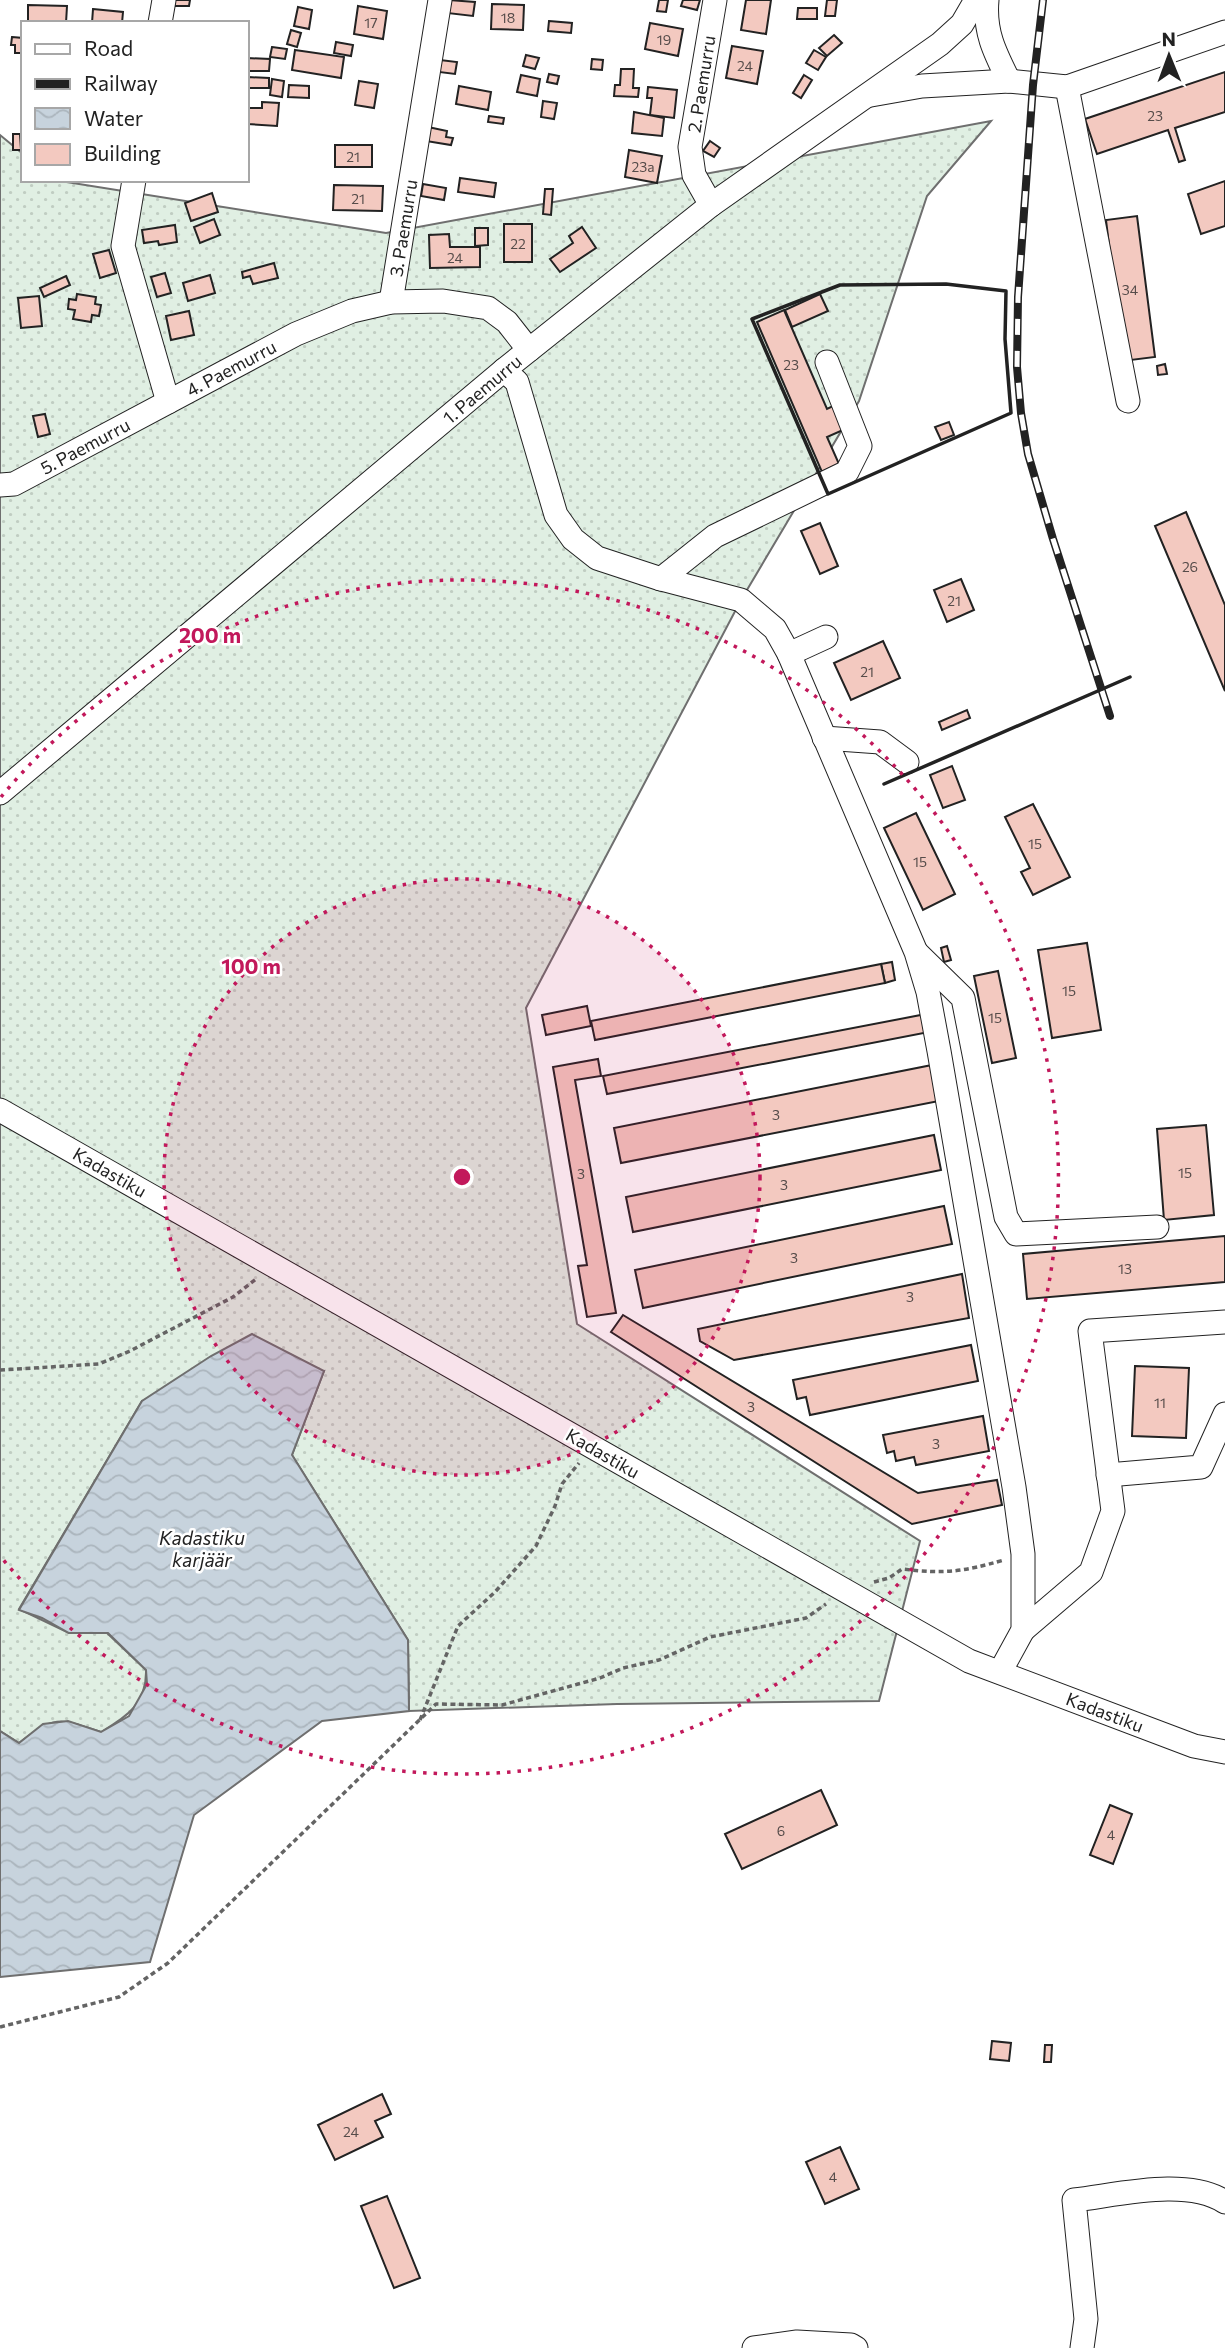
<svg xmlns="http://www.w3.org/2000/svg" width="1225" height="2348" viewBox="0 0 1225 2348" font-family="Commissioner,sans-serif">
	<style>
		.grass { fill: url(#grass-dots); stroke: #6f6f6f; stroke-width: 2 }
		.water { fill: url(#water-waves); stroke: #6f6f6f; stroke-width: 2 }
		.building { fill: #f3c9c0; stroke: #222; stroke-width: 2 }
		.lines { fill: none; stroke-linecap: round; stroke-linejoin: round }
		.minor-casing { stroke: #222; stroke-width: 25 }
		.path { stroke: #646464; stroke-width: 3.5; stroke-dasharray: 5 3.5; stroke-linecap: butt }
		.minor { stroke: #fff; stroke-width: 23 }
		.rail-casing { stroke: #222; stroke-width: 8 }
		.rail { stroke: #fff; stroke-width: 5; stroke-dasharray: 16; stroke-linecap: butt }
		.wall { stroke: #222; stroke-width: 3.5 }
		.ring { fill: none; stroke: #c2185b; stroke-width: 3.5; stroke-dasharray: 3.5 7 }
		.labels { text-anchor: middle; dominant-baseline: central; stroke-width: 5; stroke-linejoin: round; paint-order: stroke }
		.number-label { font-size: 14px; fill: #564c4a }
		.street-label { font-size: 18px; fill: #222; stroke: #fff }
		.water-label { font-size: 19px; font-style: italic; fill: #222; stroke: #fff }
		.centre { fill: #c2185b; stroke: #fff; stroke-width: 3.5 }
		.ring-label { font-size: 21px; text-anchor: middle; font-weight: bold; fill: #c2185b; stroke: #fff; stroke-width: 5; stroke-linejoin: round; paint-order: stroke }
	</style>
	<defs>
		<pattern id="grass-dots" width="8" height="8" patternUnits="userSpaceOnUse" patternTransform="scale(1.75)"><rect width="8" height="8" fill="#e0efe3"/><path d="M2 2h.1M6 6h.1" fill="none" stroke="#c0cdc2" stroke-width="1.8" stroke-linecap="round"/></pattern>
		<pattern id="water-waves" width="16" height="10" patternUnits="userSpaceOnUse" patternTransform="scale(1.75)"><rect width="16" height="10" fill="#c7d3dd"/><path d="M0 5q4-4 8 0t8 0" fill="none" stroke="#abb5bd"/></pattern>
	</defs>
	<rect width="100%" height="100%" fill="#fff"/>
	<path class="grass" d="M991,121L927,196L859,401L741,600L526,1008L577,1324L920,1541L879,1701L617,1704L409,1711L408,1640L292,1455L324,1371L142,1401L19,1609L69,1633H107L146,1670C147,1703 127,1717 101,1732C60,1718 55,1715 19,1743L0,1731V135L23,154V180H54L386,233Z"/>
	<path class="water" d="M252,1334L324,1371L292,1455L408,1640L409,1711L322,1721L194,1815L150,1962L0,1977V1731L19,1743L43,1724L68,1721L101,1732L129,1716L147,1684L146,1670L108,1633H69L42,1618L19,1610L142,1401L211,1356Z"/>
	<g class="building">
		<path d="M173,0H190L189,6H173Z"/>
		<path d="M449,0L475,2L473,16L447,13Z"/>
		<path d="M659,0H668L666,12L657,11Z"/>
		<path d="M683,0H700L697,10L681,6Z"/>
		<path d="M746,0H771L766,34L741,30Z"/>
		<path d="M827,0H837L835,16H825Z"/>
		<path d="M492,4L524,5L523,30L491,29Z"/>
		<path d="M28,5L67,6L66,23H28Z"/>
		<path d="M358,6L387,11L383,39L354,34Z"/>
		<path d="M298,7L312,10L309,29L294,26Z"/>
		<path d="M798,8H817V19H797Z"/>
		<path d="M93,9L123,12L122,23H92Z"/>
		<path d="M549,21L572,23L571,33L548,31Z"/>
		<path d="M650,23L683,29L678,56L645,49Z"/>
		<path d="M291,30L301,33L297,47L287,44Z"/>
		<path d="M834,35L842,43L827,56L819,48Z"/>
		<path d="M12,37L23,38V53H15V45H11Z"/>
		<path d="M336,42L353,45L351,56L334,53Z"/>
		<path d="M732,46L763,51L757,84L726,78Z"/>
		<path d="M272,47L287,49L285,59L270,57Z"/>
		<path d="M295,50L344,57L341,78L292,70Z"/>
		<path d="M814,50L826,57L818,70L806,63Z"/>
		<path d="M526,55L539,58L535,69L523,66Z"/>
		<path d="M247,58L270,59L269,71H247Z"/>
		<path d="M592,59L603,60L602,70L591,69Z"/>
		<path d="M440,60L457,62L455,74L439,72Z"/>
		<path d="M621,69H634L633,88H639L638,97L614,96L615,85H620Z"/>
		<path d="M1225,72V112L1175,128L1185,160L1179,162L1168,130L1097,154L1085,119Z"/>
		<path d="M549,74L559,76L557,84L547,82Z"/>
		<path d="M521,75L540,79L537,96L517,92Z"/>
		<path d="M804,75L812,80L801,98L793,93Z"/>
		<path d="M248,77L269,78V88H248Z"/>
		<path d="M272,79L284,81L282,97L270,95Z"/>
		<path d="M359,81L378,84L374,108L355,105Z"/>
		<path d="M289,85L309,86V98L288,97Z"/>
		<path d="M459,86L491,92L488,110L456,104Z"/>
		<path d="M648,87L677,90L674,118L650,115L652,98H647Z"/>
		<path d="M543,101L557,103L554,119L541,117Z"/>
		<path d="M262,102L279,103L277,126L248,124L249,108H262Z"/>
		<path d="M634,112L664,118L662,136L632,133Z"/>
		<path d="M489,116L504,118L503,124L488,122Z"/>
		<path d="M428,127L447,131L446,137L453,138L451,145L426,141Z"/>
		<path d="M13,134H20L21,150H13Z"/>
		<path d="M710,141L720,148L714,157L703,151Z"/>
		<rect x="335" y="145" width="37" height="22"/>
		<path d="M629,150L662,156L657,183L625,177Z"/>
		<path d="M460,178L496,183L494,197L458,192Z"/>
		<path d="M1225,181V226L1201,234L1188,194Z"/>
		<path d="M423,184L446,188L444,200L421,196Z"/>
		<path d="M334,185L383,186L382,211L333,210Z"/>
		<path d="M545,189H553L551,215L543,214Z"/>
		<path d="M212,193L218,212L191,221L185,203Z"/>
		<path d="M1137,216L1155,357L1123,361L1106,220Z"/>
		<path d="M214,219L220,235L200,243L194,227Z"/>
		<rect x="504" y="224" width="28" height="38"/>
		<path d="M175,225L177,242L159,245L158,241L144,243L142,230Z"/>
		<path d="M582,227L596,248L560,272L550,259L573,243L569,236Z"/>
		<path d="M475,228H488V245L475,246Z"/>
		<path d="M449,234L450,247H480V267L430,268L429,235Z"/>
		<path d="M109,250L116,273L100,278L93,254Z"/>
		<path d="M274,263L278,278L253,284L250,276L243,278L242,272Z"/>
		<path d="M165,273L171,293L157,297L151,277Z"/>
		<path d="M210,275L215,293L188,301L183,283Z"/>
		<path d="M66,276L70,285L44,297L40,288Z"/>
		<path d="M77,294L96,297L95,304L101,305L99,316L92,315L91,322L73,319L75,310L68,309L69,299L76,300Z"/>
		<path d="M820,294L828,311L792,327L785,310Z"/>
		<path d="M39,296L42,326L21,328L18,298Z"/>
		<path d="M784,310L827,409L833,406L843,430L827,437L839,464L822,472L757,322Z"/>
		<path d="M189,311L194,335L171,340L166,316Z"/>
		<path d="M1165,364L1167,374L1158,375L1157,366Z"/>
		<path d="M45,414L50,434L38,437L33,416Z"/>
		<path d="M949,422L954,435L941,440L935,427Z"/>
		<path d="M1186,512L1225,605V691L1155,526Z"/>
		<path d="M820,523L838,566L820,574L801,531Z"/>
		<path d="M961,579L974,610L947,622L934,590Z"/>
		<path d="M883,641L900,678L851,700L834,663Z"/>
		<path d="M967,710L970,718L942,730L939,722Z"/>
		<path d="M952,766L965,800L943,808L930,775Z"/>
		<path d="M1033,804L1070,877L1033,895L1021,872L1030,868L1005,817Z"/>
		<path d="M916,813L955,894L923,910L884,828Z"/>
		<path d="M1087,943L1101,1030L1052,1038L1038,950Z"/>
		<path d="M947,946L951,960L944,962L941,948Z"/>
		<path d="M892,962L895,980L885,983L881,964Z"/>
		<path d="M881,964L885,983L595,1040L591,1021Z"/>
		<path d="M998,971L1016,1058L992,1063L974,976Z"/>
		<path d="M587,1006L591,1026L546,1035L542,1015Z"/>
		<path d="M926,1014L929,1032L607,1094L603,1076Z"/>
		<path d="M598,1059L601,1076L575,1080L616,1313L587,1317L578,1266L587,1265L553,1067Z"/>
		<path d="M932,1065L939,1101L621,1163L614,1128Z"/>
		<path d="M1206,1125L1214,1215L1164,1220L1157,1129Z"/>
		<path d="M934,1135L941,1170L633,1232L626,1197Z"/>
		<path d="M944,1206L952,1244L643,1308L635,1270Z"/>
		<path d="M1225,1236V1282L1027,1299L1023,1254Z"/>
		<path d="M962,1274L969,1318L734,1360L700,1341L698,1329Z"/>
		<path d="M623,1315L918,1493L997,1480L1002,1505L912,1524L611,1332Z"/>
		<path d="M971,1345L978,1381L810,1415L806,1397L797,1399L793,1380Z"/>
		<path d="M1135,1366L1189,1368L1186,1438L1132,1436Z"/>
		<path d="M983,1416L989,1451L916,1465L914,1457L896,1461L894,1451L887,1453L883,1435Z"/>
		<path d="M821,1790L837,1825L742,1869L725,1834Z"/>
		<path d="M1110,1805L1132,1814L1113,1864L1090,1855Z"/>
		<path d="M992,2041L1011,2043L1009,2061L990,2059Z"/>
		<path d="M1045,2045H1052L1051,2062H1044Z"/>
		<path d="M382,2094L391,2114L375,2121L383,2137L335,2160L318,2125Z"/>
		<path d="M840,2147L859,2189L825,2204L806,2162Z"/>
		<path d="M387,2196L420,2278L394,2288L361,2206Z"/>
	</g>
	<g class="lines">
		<g class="minor-casing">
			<g id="minor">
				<path d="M987,0C984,32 995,53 1009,81"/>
				<path d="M160,23L164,0"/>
				<path d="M1067,87L1128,401"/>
				<path d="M871,95L922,86L1009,81L1067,87L1225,32"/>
				<path d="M134,180L123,246L168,402"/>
				<path d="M711,205L694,175L690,147L715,0"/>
				<path d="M391,302L440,0"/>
				<path d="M504,370L517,382L556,515L573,539L597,558L661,579L741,600L775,629L789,654L916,952L928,992L939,1051L1014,1487L1023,1554V1630L1000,1672"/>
				<path d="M0,485L14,484L296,334L352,311L391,302L443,301L488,308L507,322L529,350"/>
				<path d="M661,579L715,536L847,472L860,446L827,362"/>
				<path d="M789,654L826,637"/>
				<path d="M824,738L880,742L907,762"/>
				<path d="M0,793L504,370L711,205L940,44L962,24L976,0"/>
				<path d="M918,954L963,998L1006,1217L1016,1234L1157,1227"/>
				<path d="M0,1110L969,1661L1194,1746L1225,1752"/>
				<path d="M1108,1475L1201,1467L1225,1414"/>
				<path d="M1023,1630L1091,1572L1113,1511L1090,1331L1225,1322"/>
				<path d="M754,2348L797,2342L851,2345L856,2348"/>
				<path d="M1082,2348L1086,2319L1074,2200C1118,2195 1187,2177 1225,2202"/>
			</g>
		</g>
		<g class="path">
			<path d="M0,1370L99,1364L130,1351L233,1297L256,1279"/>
			<path d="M874,1582L889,1578L902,1569C945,1574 962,1572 1004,1560"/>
			<path d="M420,1720L458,1626L495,1592L536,1546L555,1506L562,1484L579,1463"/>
			<path d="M0,2027L119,1997L168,1963L436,1704L502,1705L600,1678L623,1668L659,1660L710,1637L806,1618L826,1604"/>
		</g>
		<use href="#minor" class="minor"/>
		<g class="rail-casing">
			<path id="rail" d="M1043,0L1033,85L1018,297L1017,367L1021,413L1028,454L1053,539L1110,716"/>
		</g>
		<use href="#rail" class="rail"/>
		<g class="wall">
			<path d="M946,284L1006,291L1005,339L1011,413L828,494L752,319L840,285Z"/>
			<path d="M884,784L1130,677"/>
		</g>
	</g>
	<circle cx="462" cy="1177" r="298" fill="#c2185b" fill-opacity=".12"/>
	<g class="ring">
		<circle cx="462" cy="1177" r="298"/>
		<path d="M1 797A597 597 0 1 1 1 1557"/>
	</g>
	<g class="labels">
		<g class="number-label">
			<text x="508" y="17">18</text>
			<text x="371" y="22">17</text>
			<text x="664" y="39">19</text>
			<text x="745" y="65">24</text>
			<text x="1155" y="115">23</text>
			<text x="353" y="156">21</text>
			<text x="643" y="166">23a</text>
			<text x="358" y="198">21</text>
			<text x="518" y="243">22</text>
			<text x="455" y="257">24</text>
			<text x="1130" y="289">34</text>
			<text x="791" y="364">23</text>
			<text x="1190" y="566">26</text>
			<text x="954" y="600">21</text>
			<text x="867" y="671">21</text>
			<text x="1035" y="843">15</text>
			<text x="920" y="861">15</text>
			<text x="1069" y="990">15</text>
			<text x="995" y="1017">15</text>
			<text x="776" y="1114">3</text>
			<text x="1185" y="1172">15</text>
			<text x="581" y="1173">3</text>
			<text x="784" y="1184">3</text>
			<text x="794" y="1257">3</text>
			<text x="1125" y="1268">13</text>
			<text x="910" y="1296">3</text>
			<text x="1160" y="1402">11</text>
			<text x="751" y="1406">3</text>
			<text x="936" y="1443">3</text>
			<text x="781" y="1830">6</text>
			<text x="1111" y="1834">4</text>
			<text x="351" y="2131">24</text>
			<text x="833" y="2176">4</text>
		</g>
		<g class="street-label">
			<text transform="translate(701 84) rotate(-81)">2. Paemurru</text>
			<text transform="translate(403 228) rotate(-81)">3. Paemurru</text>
			<text transform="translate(231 368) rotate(-28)">4. Paemurru</text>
			<text transform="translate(482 389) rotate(-40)">1. Paemurru</text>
			<text transform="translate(85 446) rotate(-28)">5. Paemurru</text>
			<text transform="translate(110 1172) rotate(30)">Kadastiku</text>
			<text transform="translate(603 1453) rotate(30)">Kadastiku</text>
			<text transform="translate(1105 1712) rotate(21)">Kadastiku</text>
		</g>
		<g class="water-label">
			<text x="202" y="1537">Kadastiku<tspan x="202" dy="22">karjäär</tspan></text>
		</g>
	</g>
	<circle cx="462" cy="1177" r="10" class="centre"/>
	<g class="ring-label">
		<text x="210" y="643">200 m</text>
		<text x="251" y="974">100 m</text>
	</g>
	<rect x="21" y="21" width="228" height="161" fill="#ffffff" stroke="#a7a7a7" stroke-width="2"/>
	<rect x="35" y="44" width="35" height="10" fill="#ffffff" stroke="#a7a7a7" stroke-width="2"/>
	<text x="84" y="56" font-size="21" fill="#222222">Road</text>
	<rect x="35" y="79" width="35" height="10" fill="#222222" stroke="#a7a7a7" stroke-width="2"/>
	<text x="84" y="91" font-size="21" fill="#222222">Railway</text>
	<rect x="35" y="108" width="35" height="21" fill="url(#water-waves)" stroke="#a7a7a7" stroke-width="2"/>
	<text x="84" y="126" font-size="21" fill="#222222">Water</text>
	<rect x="35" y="144" width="35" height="21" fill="#f3c9c0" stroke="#a7a7a7" stroke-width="2"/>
	<text x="84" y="161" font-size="21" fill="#222222">Building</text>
	<g transform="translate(1169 56) rotate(359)" stroke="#ffffff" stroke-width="5" paint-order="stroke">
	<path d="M0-5L12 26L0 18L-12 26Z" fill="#222222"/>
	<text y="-10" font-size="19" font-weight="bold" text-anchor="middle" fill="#222222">N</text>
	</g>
</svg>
